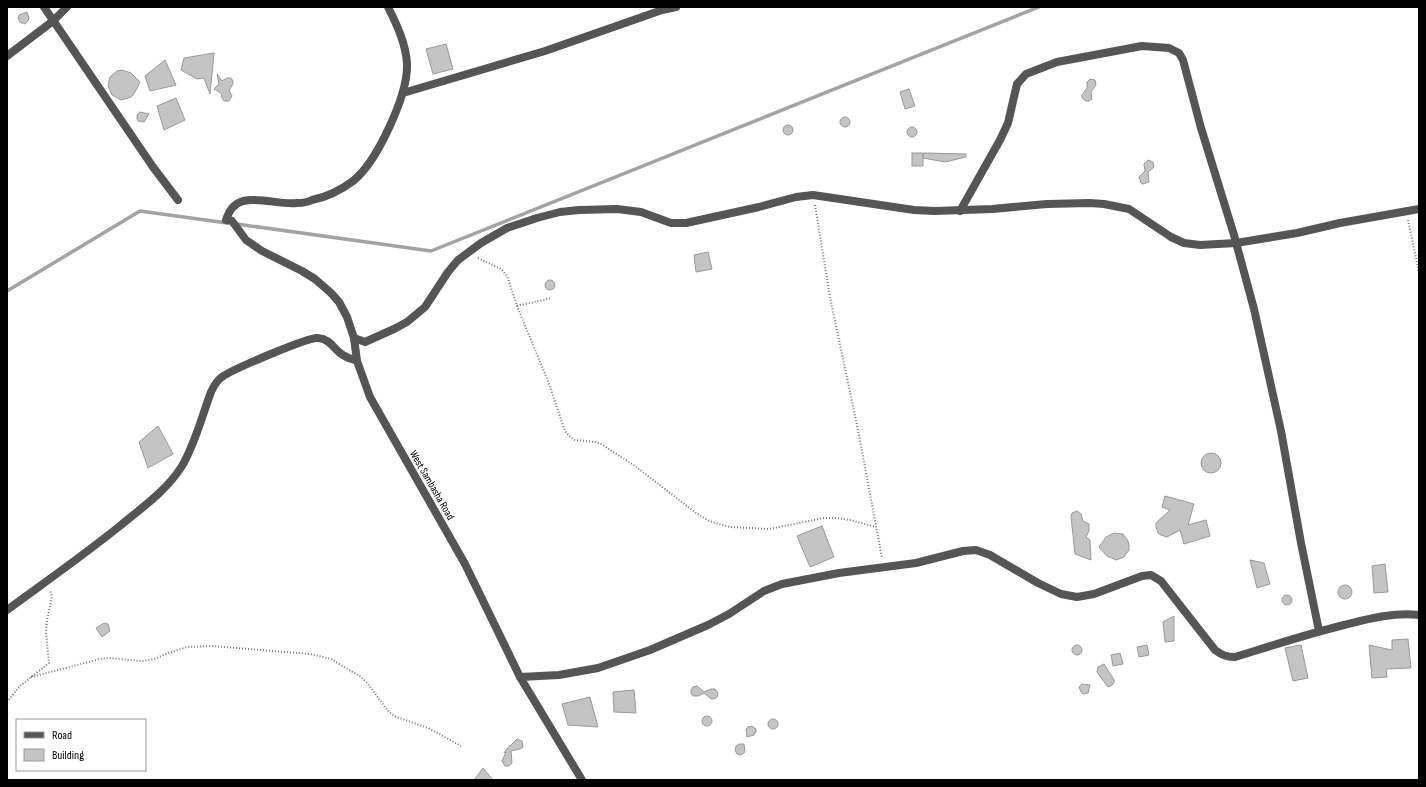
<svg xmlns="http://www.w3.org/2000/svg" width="1426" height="787" viewBox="0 0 1426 787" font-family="'Sofia Sans Condensed',sans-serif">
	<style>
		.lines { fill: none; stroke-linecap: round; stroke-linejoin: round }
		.stream { stroke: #a3a3a3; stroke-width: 3.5 }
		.building { fill: #c4c4c4; stroke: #999 }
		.path { stroke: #777; stroke-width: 2; stroke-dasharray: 1 2; stroke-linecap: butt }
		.minor { stroke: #555; stroke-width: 8 }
		.tertiary { stroke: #555; stroke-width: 8 }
		.labels { text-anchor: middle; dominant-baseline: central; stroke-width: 4; stroke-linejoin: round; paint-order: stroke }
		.street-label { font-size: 11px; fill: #000; stroke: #fff }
	</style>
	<rect width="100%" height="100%" fill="#fff"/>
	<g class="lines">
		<g class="stream">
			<path d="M237,224L431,251L1039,7"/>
			<path d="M7,291L140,211L227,223"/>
		</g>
	</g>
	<g class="building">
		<path d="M27,12L29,18L28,21L25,24L20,22L18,18L19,15Z"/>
		<path d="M446,44L453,69L433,74L426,49Z"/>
		<path d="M214,53L210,94L204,78L197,79L181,70L184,58Z"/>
		<path d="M165,60L176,85L150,91L145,76Z"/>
		<path d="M122,70L131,73L140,82L134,94L131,97L121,100L112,95L108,86L110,77L117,71Z"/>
		<path d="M217,74L222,81L227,78H231L233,81V84L229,90L232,96L229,101H224L222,98L221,93L214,89L219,84Z"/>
		<path d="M1090,79L1095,80L1096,85L1091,92L1092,99L1089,101H1086L1082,98V95L1087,88V82Z"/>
		<path d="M909,89L915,106L905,109L900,92Z"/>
		<path d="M176,98L185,120L164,130L157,106Z"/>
		<path d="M140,112L149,114L144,122L138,121L137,119V115Z"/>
		<circle cx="845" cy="122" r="5"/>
		<circle cx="788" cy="130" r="5"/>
		<circle cx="912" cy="132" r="5"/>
		<rect x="912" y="153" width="11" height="13"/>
		<path d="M924,153L966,154V157L945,162L923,158Z"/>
		<path d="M1148,160L1153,162L1154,167L1148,172L1149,182L1143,184L1141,183L1139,177L1145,171L1144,164Z"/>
		<path d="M708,252L712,269L696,272L694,255Z"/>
		<circle cx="550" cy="285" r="5"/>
		<path d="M158,426L173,454L148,468L139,442Z"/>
		<circle cx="1211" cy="463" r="10"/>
		<path d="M1165,496L1194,504L1188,525L1206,520L1210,536L1184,544L1180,530L1167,537L1161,535L1158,533L1156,527V523L1170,510L1162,507Z"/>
		<path d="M1077,511L1081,514L1083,521L1089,524V531L1086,537L1090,540L1091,560L1075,554L1071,516L1072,513Z"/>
		<path d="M822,526L834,557L810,567L797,536Z"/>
		<path d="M1114,533L1123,534L1128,541L1129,545V550L1124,557L1116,560L1107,556L1099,547L1106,537Z"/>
		<path d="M1250,560L1264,563L1270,584L1257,588Z"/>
		<path d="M1385,564L1388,592L1374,593L1372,566Z"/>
		<circle cx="1345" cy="592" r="7"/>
		<circle cx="1287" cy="600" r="5"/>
		<path d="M1174,616V641L1165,642L1163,622Z"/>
		<path d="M104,623L108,624L110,631L102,637L96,628Z"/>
		<path d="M1408,639L1411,668L1386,669L1387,677L1372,678L1369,645L1392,650V640Z"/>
		<circle cx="1077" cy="650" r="5"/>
		<path d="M1147,645L1149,655L1139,657L1137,647Z"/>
		<path d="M1301,645L1308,678L1293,681L1285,648Z"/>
		<path d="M1120,653L1123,664L1113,666L1111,655Z"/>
		<path d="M1104,664L1114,680V683L1111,686L1108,687L1097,672L1098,667Z"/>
		<path d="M1082,684L1090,685L1088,693L1083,694L1081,692L1079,687Z"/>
		<path d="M697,686L704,692L711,689H715L718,693L717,697L714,699H711L704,693L698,696H693L691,693V690L693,687Z"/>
		<path d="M634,690L636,713L614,712L613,692Z"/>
		<path d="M590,697L598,727L568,725L562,704Z"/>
		<circle cx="707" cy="721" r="5"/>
		<circle cx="773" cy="724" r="5"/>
		<path d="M752,726L756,729V732L754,735L747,737L746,729L748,727Z"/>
		<path d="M517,739L522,741L523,747L520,749L511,751L512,763L509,766H505L502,761L506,752L504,753L510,745V746Z"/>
		<path d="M744,744L745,752L741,755L737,754L735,750L736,746L739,744Z"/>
		<path d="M483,768L493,780H474Z"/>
	</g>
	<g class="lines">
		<g class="path">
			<path d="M815,205L830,297L858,430L882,558"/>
			<path d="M1408,220L1419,272"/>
			<path d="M478,258L501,269L507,276L517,306L548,381L565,431L570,437L575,440L595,442L601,444L635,466L696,513L709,521L719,524L731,527L769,529L824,518H837L850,520L876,527"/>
			<path d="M517,306L552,298"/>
			<path d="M31,677L100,659L109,658L143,661L154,659L171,652L187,647L212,646L310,654L331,659L361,677L368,684L388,711L394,716L428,728L461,746"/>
			<path d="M7,702L20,686L49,663L46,633L47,620L52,597L50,590"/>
		</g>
		<g class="minor">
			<path d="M44,7L153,167L178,200"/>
			<path d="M7,56L53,21L67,7"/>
			<path d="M403,93L545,51L662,10L676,7"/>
			<path d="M960,211L1000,140L1008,123L1017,84L1026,74L1057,62L1142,46L1169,48L1179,53L1183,60L1201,128L1234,235L1254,309L1281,431L1301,543L1319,631"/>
			<path d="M354,338L365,342L394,329L407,322L425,307L448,272L458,260L481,243L507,228L537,218L560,212L579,210L617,209L641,212L671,223H686L759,207L796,197L813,195L914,210L935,211L992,209L1047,204L1090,203L1104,204L1129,209L1171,237L1184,243L1200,245L1236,243L1297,233L1340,223L1419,209"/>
			<path d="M7,610C45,582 84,555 121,525C143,507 167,490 182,466C195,444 202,416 211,392C214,386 216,381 222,377C231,370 308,337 318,338C331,339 334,350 343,355C347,358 353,359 357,361"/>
			<path d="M520,677L559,675L598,668L650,650L708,625L729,614L764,591L782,584L839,573L916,563L963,551L976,550L990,555L1038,583L1061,594L1077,597L1094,594L1142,576L1151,575L1161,581L1215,650C1222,655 1226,657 1235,657C1271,646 1307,634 1344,625C1368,619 1394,612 1419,615"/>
		</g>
		<path class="tertiary" d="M388,7C397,25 406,44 407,64C408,95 377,162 353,181C341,190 327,197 312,200C308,202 302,203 297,203C280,205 261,197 243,201C233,204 229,211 226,220L232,221L246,240L262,251L302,271L315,279L331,293L339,302L347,317L354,338L357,361L370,397L465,564L520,677L582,780"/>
	</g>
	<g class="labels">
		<g class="street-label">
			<text transform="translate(432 485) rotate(60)">West Sambasha Road</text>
		</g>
	</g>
	<rect width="1426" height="787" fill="none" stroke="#000000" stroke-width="16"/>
	<rect x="16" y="719" width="130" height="52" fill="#ffffff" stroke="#999999"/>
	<rect x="24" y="732" width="20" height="6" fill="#555555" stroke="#999999"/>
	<text x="52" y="739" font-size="12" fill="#000000">Road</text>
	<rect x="24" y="749" width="20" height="12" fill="#c4c4c4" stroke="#999999"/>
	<text x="52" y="759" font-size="12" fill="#000000">Building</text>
</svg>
